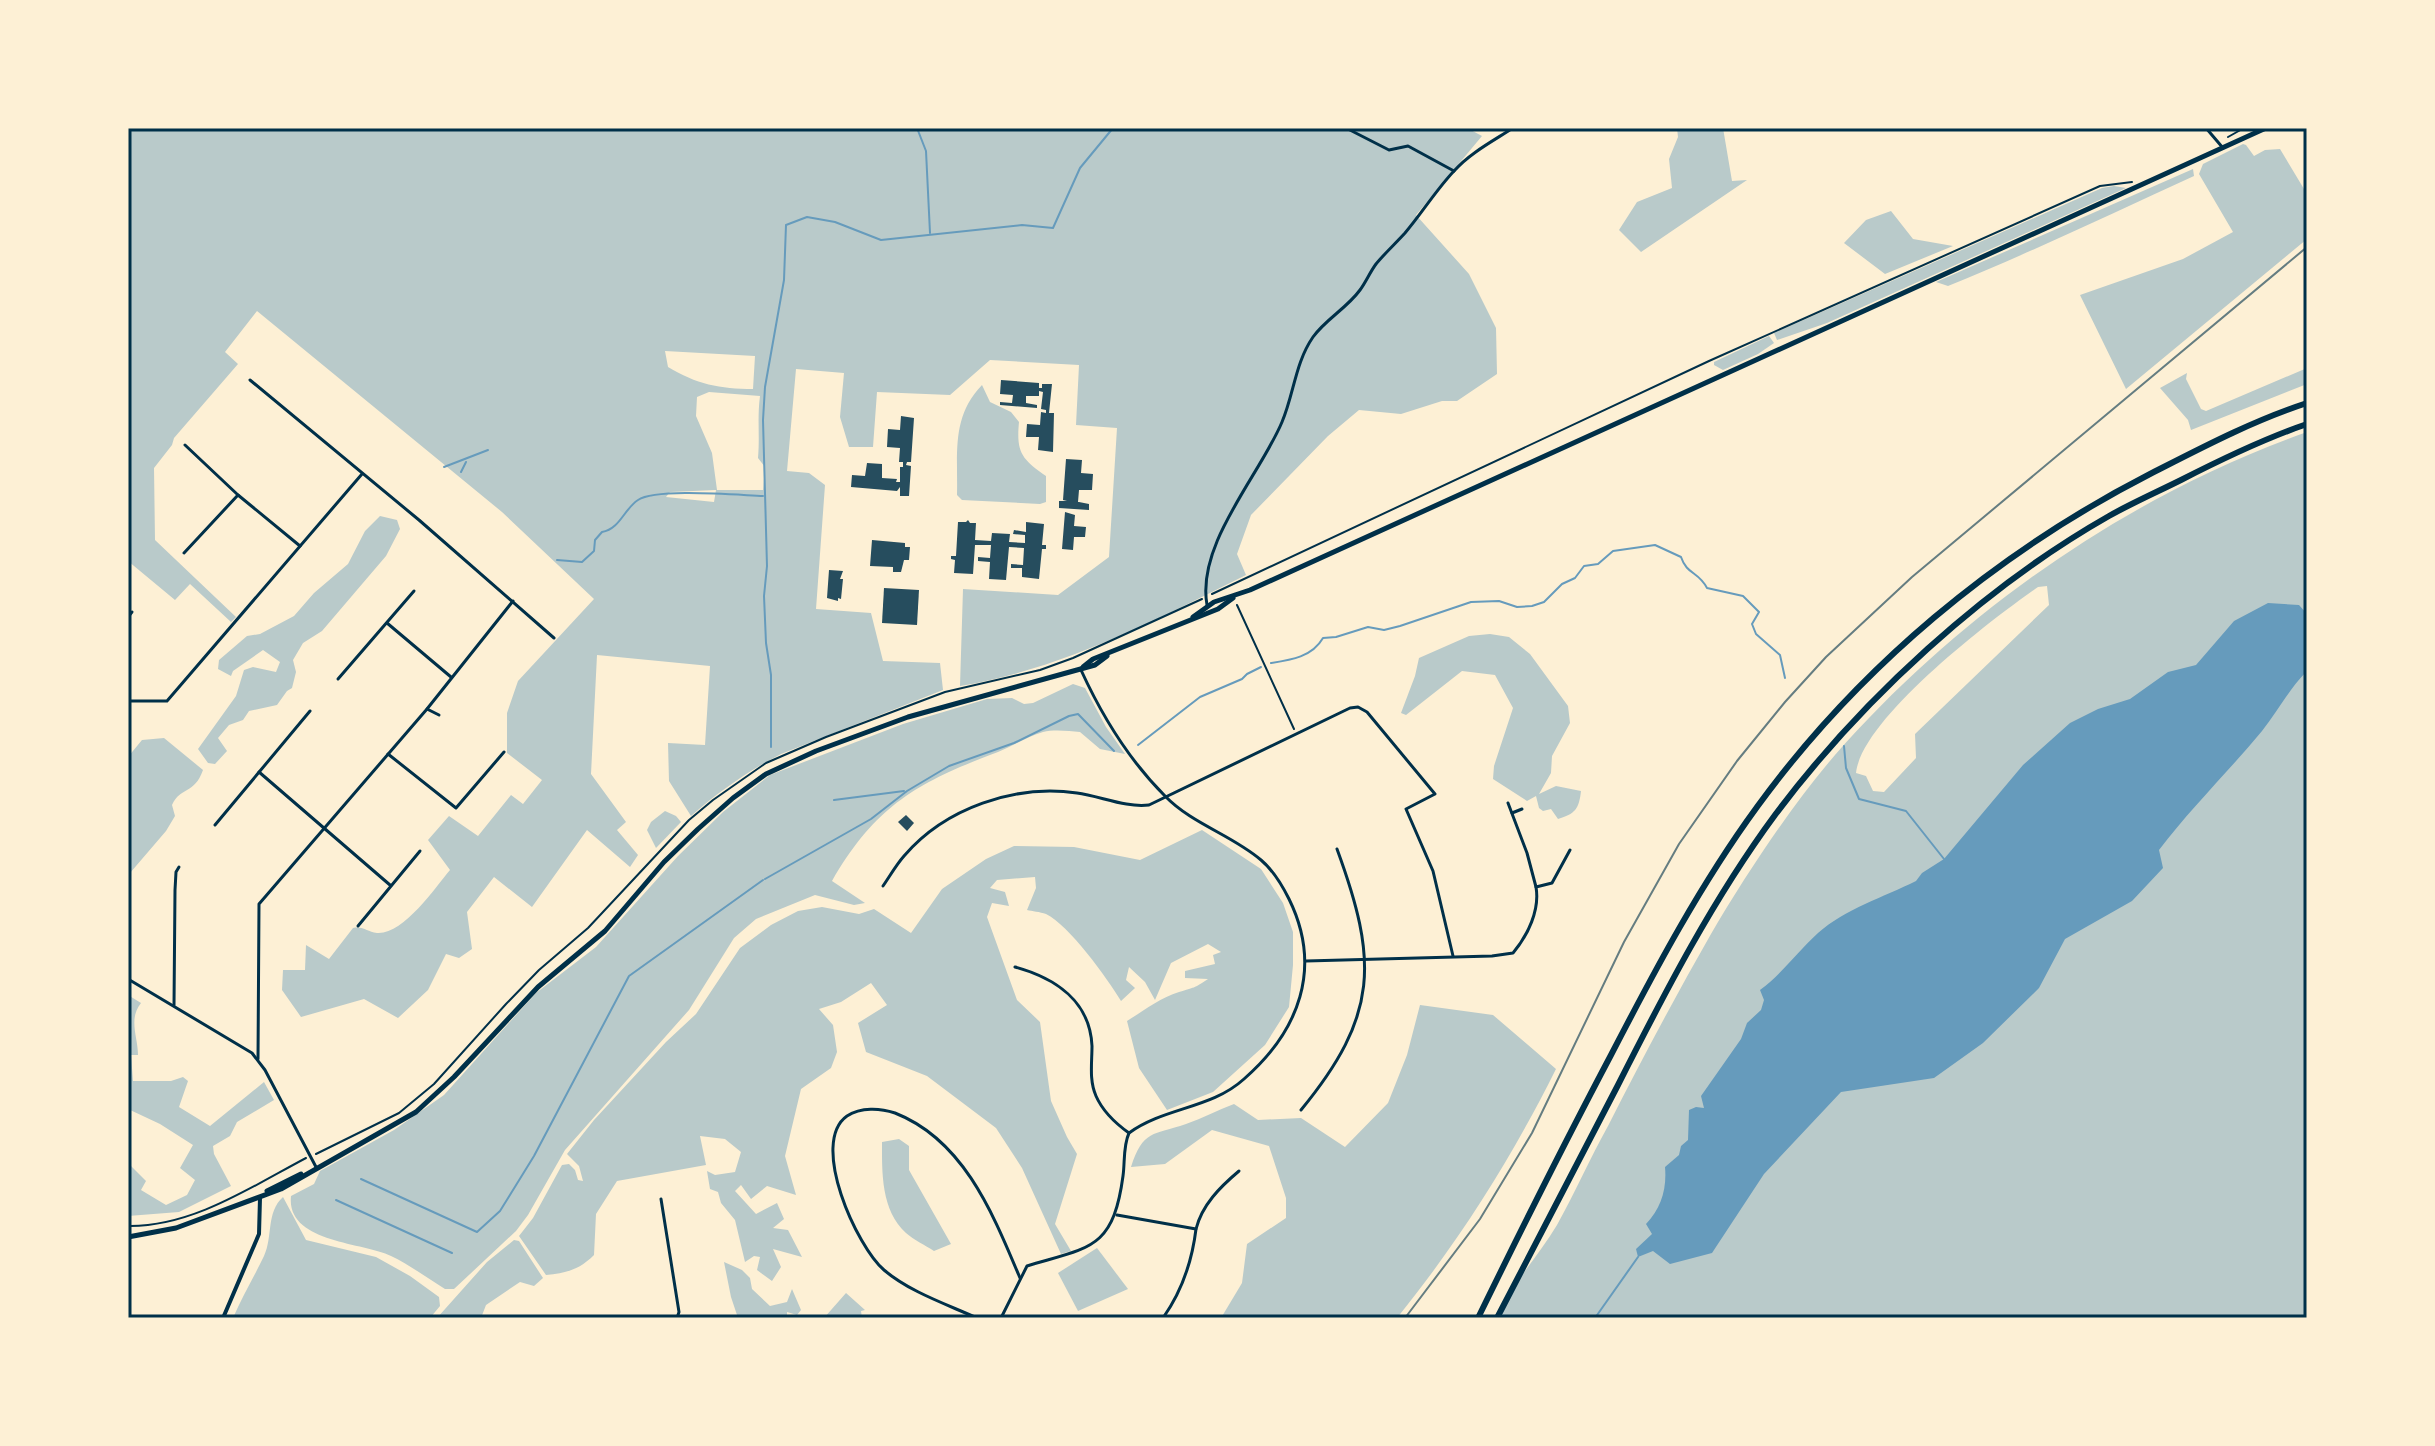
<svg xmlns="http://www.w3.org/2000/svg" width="2435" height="1446" viewBox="0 0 2435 1446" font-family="Barlow,sans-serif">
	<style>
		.green { fill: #b9caca; fill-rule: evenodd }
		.water { fill: #669bbc }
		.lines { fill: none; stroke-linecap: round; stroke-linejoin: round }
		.stream { stroke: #669bbc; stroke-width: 2 }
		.building { fill: #264d5e }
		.path { stroke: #003049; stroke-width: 2 }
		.minor { stroke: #003049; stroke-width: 3 }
		.tertiary { stroke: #003049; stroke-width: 4 }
		.secondary { stroke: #003049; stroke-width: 5 }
		.motorway { stroke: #003049; stroke-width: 6 }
		.rail { stroke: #657d81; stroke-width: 2 }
		.neatline { fill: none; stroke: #003049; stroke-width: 3 }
	</style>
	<rect width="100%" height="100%" fill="#fdf0d5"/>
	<g class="green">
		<path d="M128,128H1467L1482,136L1416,215L1469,274L1496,328L1497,374L1457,401H1442L1401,414L1359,410L1328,436L1251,515L1237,554L1246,575C1154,621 1062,669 960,686L963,589L1058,595L1109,557L1117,428L1076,425L1079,365L990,360L950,395L877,392L873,447H849L840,417L844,373L796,369L787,471L809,473L825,485L816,609L871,613L883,661L940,663L943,690L781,754C748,771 718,792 691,816L669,781L668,743L705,745L710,666L597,655L591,774L626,822L617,830L638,855L630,867L587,830L532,907L494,877L467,912L472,949L459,958L446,954L428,990L398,1018L364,999L301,1017L282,990L283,970H305L306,945L329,959L353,928C364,926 367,932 377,933C403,935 435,888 450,870L428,840L449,816L478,836L511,795L523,804L542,780L507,753V713L518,681L594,599L502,512L257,311L225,352L238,364L174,438L172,445L154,468L155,540L236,617L231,622L190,584L175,600L128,561ZM665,351L755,356L753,389C720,389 696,384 668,367ZM709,392L760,396C757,419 760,435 758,458L765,467L763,490H717L712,453L696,416L697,397ZM716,490L714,502L666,497L670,492Z"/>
		<path d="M1677,128H1723L1732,181L1747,180L1641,252L1619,230L1637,202L1672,188L1669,159L1678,137Z"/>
		<path d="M2243,144L2246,145L2254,156L2265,150L2280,149L2307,194V239L2126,389L2080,295L2183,259L2233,232L2199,174L2203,164Z"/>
		<path d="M2193,169L2194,176C2113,213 2032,252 1948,286L1936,282Z"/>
		<path d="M2114,186L2126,188L1827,323L1777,340L1774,333L2102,188Z"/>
		<path d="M1891,211L1913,239L1953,246L1885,274L1844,243L1866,220Z"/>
		<path d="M1769,336L1774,343L1758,354L1723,370L1714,365V362Z"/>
		<path d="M2307,368V384L2191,430L2188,420L2160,388L2187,373L2186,379L2201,409L2206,411Z"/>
		<path d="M982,385L990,402L1011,412L1019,422C1016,453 1022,459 1046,476V502L1040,504L962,500L957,495C958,454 951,417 982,385Z"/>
		<path d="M2307,432V1318H1495C1511,1285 1538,1257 1557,1225C1575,1193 1590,1158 1608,1126C1641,1061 1675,997 1711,934C1745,876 1791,806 1835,755C1961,612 2127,496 2307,432ZM2047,586L2049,605L1915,734L1916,758L1884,792L1873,791L1866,776L1856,773C1862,718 1992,619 2038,587Z"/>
		<path d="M380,516L397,520L400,529L386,556L322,631L303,643L293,660L296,672L292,688L287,691L277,705L249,711L243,720L229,725L218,738L227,751L215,764L208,763L198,749L236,696L244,670L253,667L276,672L280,662L263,650L233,671L231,676L218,669L219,660L247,636L260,634L294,616L314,593L348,564L365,531Z"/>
		<path d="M1490,634L1509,637L1530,654L1568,706L1570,723L1552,756L1551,773L1539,794L1556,786L1581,791C1579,809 1575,814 1558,819L1551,809L1543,811L1539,808L1536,796L1527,801L1493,779L1494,766L1513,708L1495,675L1462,671L1406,715L1401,713L1415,676L1419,658L1469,636Z"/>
		<path d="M1073,684L1085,688L1106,727L1125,754L1100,749L1080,732C1069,731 1054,729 1043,732C1028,736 1013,746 998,752C918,782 876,805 832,881L865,903L854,905L815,895L756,919L734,938L689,1010L565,1150L528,1215L516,1231L454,1289H445C427,1278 410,1265 391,1256C363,1242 286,1243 291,1196L314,1184L320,1171L394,1130L444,1095L536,993L596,947L678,856L723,812L770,775L903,724L987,699L1012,698L1024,704L1033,703Z"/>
		<path d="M164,738L203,770C194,795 181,786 172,805L175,816L166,831L130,873L128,757L142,740Z"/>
		<path d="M665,811L676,816L681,822L656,848L647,830L651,822Z"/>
		<path d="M1202,830L1261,869L1283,903L1293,932V965L1289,1007L1265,1045L1213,1092L1167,1110L1139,1068L1127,1021C1143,1011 1160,998 1179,992C1195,987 1193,989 1208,979L1185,978V971L1215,964L1213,955L1221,952L1208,944L1171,963L1155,1000L1145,982L1129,967L1126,980L1135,988L1121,1001C1107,978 1069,925 1046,914C1040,912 1032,911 1027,910L1036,888L1035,877L997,880L990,888L1005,892L1009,906L992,903L987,917L1017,1000L1040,1022L1051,1101L1067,1137L1077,1154L1055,1224L1071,1251L1061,1254L1022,1168L996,1128L927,1076L866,1052L858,1023L887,1005L871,983L841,1002L819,1009L833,1025L837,1052L831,1068L801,1089L785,1156L796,1195L767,1186L751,1199L741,1185L735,1191L756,1214L777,1203L784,1219L773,1228L788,1230L802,1257L773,1249L781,1267L772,1281L757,1270L760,1257L754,1256L745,1262L735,1220L721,1203L718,1192L710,1189L707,1171L715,1175L735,1172L741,1152L725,1139L700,1136L706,1165L617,1181L596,1214L594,1255C579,1270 566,1273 546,1275L519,1236L533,1218L562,1165L569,1164L575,1170L578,1180L583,1181L579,1166L567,1154L594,1120L666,1042L696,1014L740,948L771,925L798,911L822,907L859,914L874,909L911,933L942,889L986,859L1014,846L1074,847L1140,860Z"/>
		<path d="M128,995L141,1003C128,1019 138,1037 138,1055H131L133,1081H171L183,1077L188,1081L179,1107L210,1126L264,1082L274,1100L237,1122L230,1136L213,1146L214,1154L231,1186L179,1212L128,1216V1163L146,1181L141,1190L166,1205L187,1195L195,1180L180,1168L193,1145L160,1124L128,1109Z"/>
		<path d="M1420,1005L1493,1015L1556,1069C1511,1159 1460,1240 1397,1318H1221L1242,1283L1247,1244L1286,1218V1198L1269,1146L1212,1130L1165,1164L1131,1167C1143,1130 1153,1135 1186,1124C1203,1118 1218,1110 1234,1104L1258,1120L1301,1118L1345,1147L1388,1103L1407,1055Z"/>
		<path d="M899,1139L909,1146V1170L951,1244L934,1251C925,1245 914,1240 906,1233C881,1210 882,1173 882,1142Z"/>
		<path d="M283,1197L306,1240L376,1257L410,1276L439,1297L440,1306L430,1318H233C242,1297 255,1275 264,1256C273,1237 266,1212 283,1197Z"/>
		<path d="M514,1240L519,1241L543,1278L534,1286L520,1282L486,1305L481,1318H437L487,1262Z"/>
		<path d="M1097,1248L1128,1289L1078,1311L1058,1273Z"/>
		<path d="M724,1262L742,1270L750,1278L752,1289L770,1306L787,1302L792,1289L801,1310L797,1315L787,1312V1318H738L731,1297Z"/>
		<path d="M846,1293L865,1310L861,1311L862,1318H824Z"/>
	</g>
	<path class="water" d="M2268,603L2299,605L2307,614V671C2289,689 2278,711 2262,731C2228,772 2191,808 2159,850L2163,868L2132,901L2065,939L2039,988L1983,1043L1934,1078L1841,1092L1764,1174L1712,1253L1670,1264L1653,1251L1638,1257L1636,1249L1652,1234L1646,1224C1661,1209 1667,1189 1665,1167L1679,1155L1681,1146L1688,1140L1689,1110L1696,1107L1704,1108L1701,1096L1741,1039L1747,1023L1761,1010L1764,1000L1760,990C1782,974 1798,951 1818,933C1845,909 1884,897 1916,881L1922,873L1944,859L2023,765L2070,723L2098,709L2130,699L2168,672L2196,665L2234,621Z"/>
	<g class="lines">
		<g class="stream">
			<path d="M917,128L926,151L930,233"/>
			<path d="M444,467L488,450"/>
			<path d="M461,472L466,462"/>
			<path d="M557,560L582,562L594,551L595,540L602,532C620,529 624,509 638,500C656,488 737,495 763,496"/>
			<path d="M1271,663C1291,660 1312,657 1323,638L1336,637L1368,627L1384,630L1400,626L1471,602L1499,601L1517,607L1532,606L1544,602L1562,584L1575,578L1584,566L1598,564L1613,551L1655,545L1681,557C1687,575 1698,571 1707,588L1743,596L1759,612L1752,624L1756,634L1780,655L1785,678"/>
			<path d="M1138,745L1200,697L1242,679L1247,674L1261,667"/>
			<path d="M1844,746L1846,768L1859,799L1906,811L1944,859"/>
			<path d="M771,747V675L766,643L764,596L767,566L763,420L765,387L784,280L786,225L807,217L835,222L881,240L1022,225L1053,228L1080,168L1113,128"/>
			<path d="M834,800L904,791"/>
			<path d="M765,879L871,819L907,791L949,766L1014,743L1069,716L1078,714L1114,751"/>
			<path d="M361,1179L477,1232L500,1211L534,1156L629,976L763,880"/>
			<path d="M336,1200L452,1253"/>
			<path d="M1595,1318L1638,1257"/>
		</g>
	</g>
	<g class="building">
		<path d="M1001,380L1039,383V388H1042V384H1052L1049,413H1054L1053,452L1038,450L1039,437H1026L1027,424L1040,425L1041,412L1046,413V410L1041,409L1043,392L1039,391V396H1026V403L1037,405V408L1000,405V402L1012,403L1013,395L1000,394Z"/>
		<path d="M901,416L914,418L911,462H907L906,465L911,466L909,496H900V487L897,491L851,487L852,475L865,476L867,463L882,464V478L897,479L896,482H900V467H903V462H899L900,448L887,447L888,429L900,430Z"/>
		<path d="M1066,459L1082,460L1081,473L1093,474L1092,490H1079L1078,502L1074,501L1089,504V510L1059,508V501H1067L1063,500Z"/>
		<path d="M1065,512L1075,515L1074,526L1086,527L1085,537H1074L1073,550L1062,549Z"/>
		<path d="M968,520L970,523H976L975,540L991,541L992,533L1010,534L1009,542L1025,543V535L1013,534L1014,530L1026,532V522L1044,524L1042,545H1046V549H1042L1039,579L1022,577V568H1011V564L1023,565L1024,548L1009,547L1006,580L989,579L990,562L978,561V557L990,558L991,545H975L973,574L954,573L955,560L951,559V556H956L958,522H966Z"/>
		<path d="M872,540L905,543V547H910L909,560H904L901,572H893V567L870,566Z"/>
		<path d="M829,570L843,571L840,579H843L841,599L838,598V601L827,598Z"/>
		<path d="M884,588L919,590L917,625L882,623Z"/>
		<path d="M906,815L914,823L907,831L898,822Z"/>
	</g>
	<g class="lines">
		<g class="path">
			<path d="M2228,137L2244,128"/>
			<path d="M1212,594L1709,361L2100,186L2132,182"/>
			<path d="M1237,605L1294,729"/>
			<path d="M316,1154L399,1113L434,1084L506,1004L539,970L588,928L689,820L713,800L766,763L826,737L945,692L1040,670L1073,658L1202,599"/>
			<path d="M128,1226C192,1227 251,1187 306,1158"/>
		</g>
		<g class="minor">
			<path d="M1346,128L1389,150L1408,146L1454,171"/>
			<path d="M2206,128L2223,148"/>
			<path d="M250,380L419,520L554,638"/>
			<path d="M185,445L238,495L300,546"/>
			<path d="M184,553L238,495"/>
			<path d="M1207,605C1196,544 1260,475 1282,422C1294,394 1295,363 1313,337C1326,319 1347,308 1360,290C1366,282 1370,272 1376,264C1385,253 1395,244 1405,233C1422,213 1436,190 1454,171C1470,153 1493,141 1513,128"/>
			<path d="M128,617L132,612"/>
			<path d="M387,623L451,677"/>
			<path d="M338,679L414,591"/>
			<path d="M128,701H167L362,474"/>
			<path d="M427,709L439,715"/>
			<path d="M388,754L456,808L504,752"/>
			<path d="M259,772L390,885"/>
			<path d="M1508,803L1527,853L1536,887"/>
			<path d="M1512,813L1522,809"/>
			<path d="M215,825L310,711"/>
			<path d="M883,886C890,876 896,865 904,856C945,808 1015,784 1077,793C1100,796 1126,808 1149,805L1350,708L1358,707L1367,712L1435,794L1406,809L1433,871L1453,956"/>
			<path d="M358,926L420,851"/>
			<path d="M1306,961L1492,956L1513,953C1528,935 1540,910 1536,887L1552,883L1570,850"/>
			<path d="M1015,967C1055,978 1090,1001 1092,1046C1092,1063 1089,1080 1096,1096C1103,1112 1115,1123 1129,1133"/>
			<path d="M128,979L252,1053L265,1070L316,1167"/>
			<path d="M174,1005L175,890L176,872L179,867"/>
			<path d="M258,1059L259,904L427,709L513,601"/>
			<path d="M1301,1110C1379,1015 1378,961 1337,849"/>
			<path d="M661,1199L679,1312L677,1318"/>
			<path d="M1117,1215L1196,1229C1192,1262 1182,1291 1163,1318"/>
			<path d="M1196,1229C1202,1205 1220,1187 1239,1171"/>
			<path d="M977,1318C946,1304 910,1292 884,1270C857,1247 809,1143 847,1116C861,1107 880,1108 895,1113C964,1140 993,1214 1020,1278"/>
			<path d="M1001,1318L1027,1266C1090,1247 1113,1250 1123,1176C1125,1162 1123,1146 1129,1133C1165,1107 1211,1109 1244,1079C1299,1031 1323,968 1289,899C1282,885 1273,870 1261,860C1232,835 1192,824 1165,796C1128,759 1102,716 1081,670"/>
		</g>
		<path class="tertiary" d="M223,1318L259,1234L260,1198"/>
		<g class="secondary">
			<path d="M1193,617L1214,602L1250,590L2266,128"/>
			<path d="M1083,667L1093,659L1218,609L1233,598"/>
			<path d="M267,1191L301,1174"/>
			<path d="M128,1237L176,1228L281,1189L416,1112L454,1077L538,987L605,931L664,862L698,829L733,798L766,774L816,751L908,717L1095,665L1107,656"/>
		</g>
		<g class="motorway">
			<path d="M1478,1318C1521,1230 1565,1142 1611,1055C1655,970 1700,885 1757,807C1859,667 1996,553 2150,474C2201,448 2252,421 2307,403"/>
			<path d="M1497,1318C1537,1240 1578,1163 1618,1085C1665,992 1713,899 1775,815C1861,700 1984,587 2109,516C2132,503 2157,492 2181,480C2222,459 2263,439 2307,424"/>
		</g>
		<path class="rail" d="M1405,1318L1480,1219L1532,1133L1624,942L1679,844L1737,761L1785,702L1826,657L1912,577L2307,247"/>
	</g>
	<rect width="2435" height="1446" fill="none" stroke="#fdf0d5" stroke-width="260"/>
	<rect x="130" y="130" width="2175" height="1186" class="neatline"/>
</svg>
